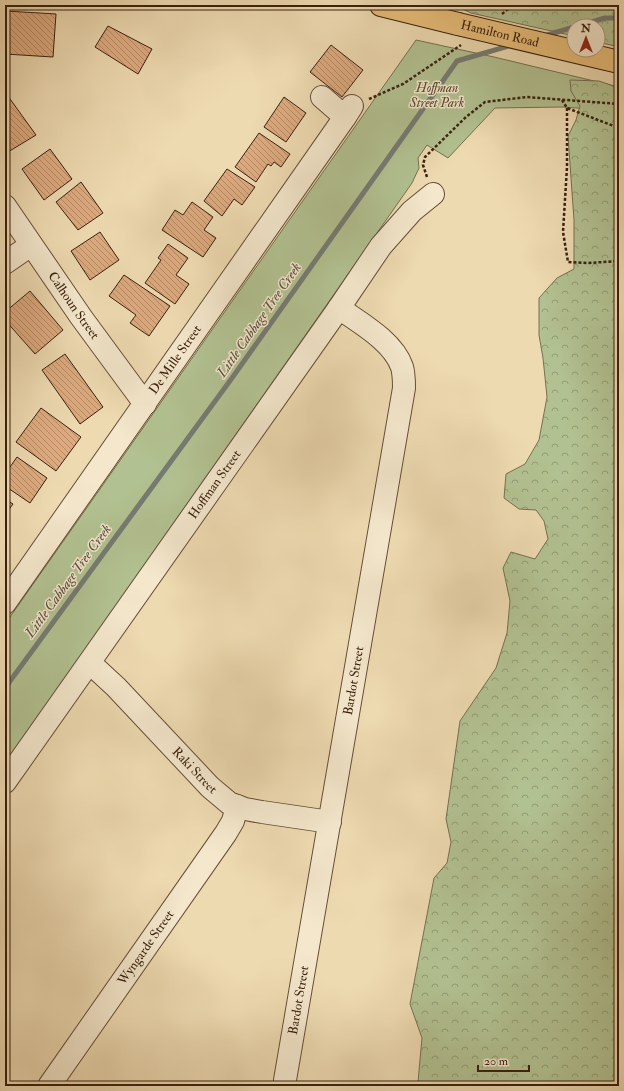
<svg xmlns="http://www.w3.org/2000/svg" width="624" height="1091" viewBox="0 0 624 1091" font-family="'IM FELL Double Pica',serif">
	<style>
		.green { fill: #b2c191; stroke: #767050 }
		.forest { fill: url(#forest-crowns); stroke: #767050 }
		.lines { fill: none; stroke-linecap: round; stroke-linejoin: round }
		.stream { stroke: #757b73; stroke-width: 5 }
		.building { fill: url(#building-back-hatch); stroke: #39200e }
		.minor-casing { stroke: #664e37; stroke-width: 24 }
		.major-casing { stroke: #39200e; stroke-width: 24 }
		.path { stroke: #39200e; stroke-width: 2.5; stroke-dasharray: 3 2; stroke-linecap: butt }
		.minor { stroke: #f4e7cc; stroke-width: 22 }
		.major { stroke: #e7bd78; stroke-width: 22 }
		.major-bridge-casing { stroke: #39200e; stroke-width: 24; stroke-linecap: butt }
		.major-bridge { stroke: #e7bd78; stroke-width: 22 }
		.labels { text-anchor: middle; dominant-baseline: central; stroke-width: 3; stroke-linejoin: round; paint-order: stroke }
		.street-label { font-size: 13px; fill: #39200e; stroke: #f4e7cc }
		.park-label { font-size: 13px; font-style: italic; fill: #57482f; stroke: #f4e7cc }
		.water-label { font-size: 14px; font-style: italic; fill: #574e40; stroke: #f4e7cc }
	</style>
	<defs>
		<pattern id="forest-crowns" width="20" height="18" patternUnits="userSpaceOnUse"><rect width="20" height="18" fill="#b2c191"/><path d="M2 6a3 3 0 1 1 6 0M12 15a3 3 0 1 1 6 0" fill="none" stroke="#929c75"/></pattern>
		<pattern id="building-back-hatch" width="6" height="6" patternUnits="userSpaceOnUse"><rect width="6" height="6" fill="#deaa7e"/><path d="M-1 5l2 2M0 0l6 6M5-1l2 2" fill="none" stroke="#b58a66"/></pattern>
	</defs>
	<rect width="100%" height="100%" fill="#eedab1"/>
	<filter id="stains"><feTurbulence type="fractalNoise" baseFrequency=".005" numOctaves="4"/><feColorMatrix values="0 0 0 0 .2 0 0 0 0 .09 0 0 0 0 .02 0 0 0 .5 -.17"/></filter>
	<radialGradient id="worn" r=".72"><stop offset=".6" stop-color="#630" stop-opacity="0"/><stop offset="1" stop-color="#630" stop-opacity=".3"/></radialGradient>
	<path class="green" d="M416,40L494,57L619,87V111L562,107L495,108L448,158L427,145L418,158L419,168L412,183L5,764V624Z"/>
	<g class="forest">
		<path d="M454,5H619V47L598,42V26H574V36L471,13Z"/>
		<path d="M570,80L599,81L619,88V1086H419L418,1082L422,1038L410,1004L434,878L447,863L451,842L446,819L460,721L496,668L507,633L510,601L503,568L511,552L535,559L548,539L544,521L536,510L519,509L504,498L506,474L525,464L539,440L547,397L543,358L539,335V298L557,278L574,269V220L568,136L576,120L580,106L571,91Z"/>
	</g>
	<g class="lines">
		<g class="stream">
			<path d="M578,26L605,18H619"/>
			<path d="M544,36L574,27"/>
			<path d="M5,688L232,378L457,61L512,45"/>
		</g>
	</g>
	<g class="building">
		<path d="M6,11L56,14L53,57L5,54Z"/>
		<path d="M108,26L152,49L138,74L95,47Z"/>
		<path d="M331,45L363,70L342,97L310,72Z"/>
		<path d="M5,92L36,135L8,152L5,146Z"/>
		<path d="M284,97L306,113L286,142L264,127Z"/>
		<path d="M259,133L290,154L281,167L274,162L271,166L268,164L256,182L235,167Z"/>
		<path d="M50,149L72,179L44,200L22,169Z"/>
		<path d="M227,169L255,187L242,205L234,199L222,216L204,201Z"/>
		<path d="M81,182L103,213L78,230L56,202Z"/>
		<path d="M192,202L213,217L204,230L216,238L203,257L162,230L175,210L183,215Z"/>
		<path d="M100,232L119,260L90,280L71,251Z"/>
		<path d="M168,244L188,258L176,275L189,284L175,304L145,283L161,260L158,258Z"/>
		<path d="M124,275L170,306L149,336L130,323L136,315L109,296Z"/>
		<path d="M30,291L63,330L35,354L5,320V312Z"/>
		<path d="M65,354L103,407L80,424L42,370Z"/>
		<path d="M41,408L81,437L56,471L16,442Z"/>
		<path d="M17,457L47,478L30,503L5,486V474Z"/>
		<path d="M5,499L13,504L5,515Z"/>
	</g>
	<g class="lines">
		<g class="minor-casing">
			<g id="minor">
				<path d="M322,97L345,117L352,106"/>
				<path id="s1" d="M5,206L81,317L145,404"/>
				<path d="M5,263L31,245"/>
				<path id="s2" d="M5,603L345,117"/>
				<path id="s3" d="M90,663L116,687L210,787L229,803L245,809L262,812L330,822"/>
				<path id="s4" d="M5,782L339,308L381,246L412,211L433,194"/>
				<path id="s5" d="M285,1080L404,388C404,381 404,374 402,367C393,341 360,323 339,308"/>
				<path id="s6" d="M49,1086L226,833L233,821L237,806"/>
			</g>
		</g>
		<g class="major-casing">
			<path id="major" d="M381,5L458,24"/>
		</g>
		<g class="path">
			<path d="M502,14L513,5"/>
			<path d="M369,99L403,84L461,45"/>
			<path d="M562,100L567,108L619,128"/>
			<path d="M567,108V167L563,232L568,262L588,263L619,261"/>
			<path d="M427,177L423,165L425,157L466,117L485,102L527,97L619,104"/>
		</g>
		<use href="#minor" class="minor"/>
		<use href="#major" class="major"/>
		<g class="major-bridge-casing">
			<g id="major-bridge">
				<path id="s7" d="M458,24L619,62"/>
			</g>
		</g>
		<use href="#major-bridge" class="major-bridge"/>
	</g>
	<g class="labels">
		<g class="street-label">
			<text stroke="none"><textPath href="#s7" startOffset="43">Hamilton Road</textPath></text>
			<text stroke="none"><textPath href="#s1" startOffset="121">Calhoun Street</textPath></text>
			<text stroke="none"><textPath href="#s2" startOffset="297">De Mille Street</textPath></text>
			<text stroke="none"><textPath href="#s4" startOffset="364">Hoffman Street</textPath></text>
			<text stroke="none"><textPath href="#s5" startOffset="405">Bardot Street</textPath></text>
			<text stroke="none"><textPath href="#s3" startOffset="150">Raki Street</textPath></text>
			<text stroke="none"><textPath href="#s6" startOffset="169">Wyngarde Street</textPath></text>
			<text stroke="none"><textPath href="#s5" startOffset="81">Bardot Street</textPath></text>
		</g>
		<g class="park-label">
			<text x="437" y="88">Hoffman<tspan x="437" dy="15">Street Park</tspan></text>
		</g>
		<g class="water-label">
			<text transform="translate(259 320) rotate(-55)">Little Cabbage Tree Creek</text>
			<text transform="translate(68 581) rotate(-54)">Little Cabbage Tree Creek</text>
		</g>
	</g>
	<rect width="624" height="1091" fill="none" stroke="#eedab1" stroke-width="20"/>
	<rect x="6" y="6" width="612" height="1079" fill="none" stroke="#39200e" stroke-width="2"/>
	<rect x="10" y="10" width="604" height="1071" fill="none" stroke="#39200e"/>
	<g transform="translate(586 38)"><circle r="19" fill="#f4e7cc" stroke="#a99780"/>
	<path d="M0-3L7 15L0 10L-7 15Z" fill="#8f2418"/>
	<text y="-6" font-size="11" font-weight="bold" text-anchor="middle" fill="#39200e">N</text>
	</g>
	<path d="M478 1065v6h51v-6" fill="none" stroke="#39200e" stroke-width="2"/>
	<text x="484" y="1065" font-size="12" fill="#39200e" stroke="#f4e7cc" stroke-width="3" paint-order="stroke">20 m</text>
	<rect width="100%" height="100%" filter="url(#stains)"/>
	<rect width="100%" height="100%" fill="url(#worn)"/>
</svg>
